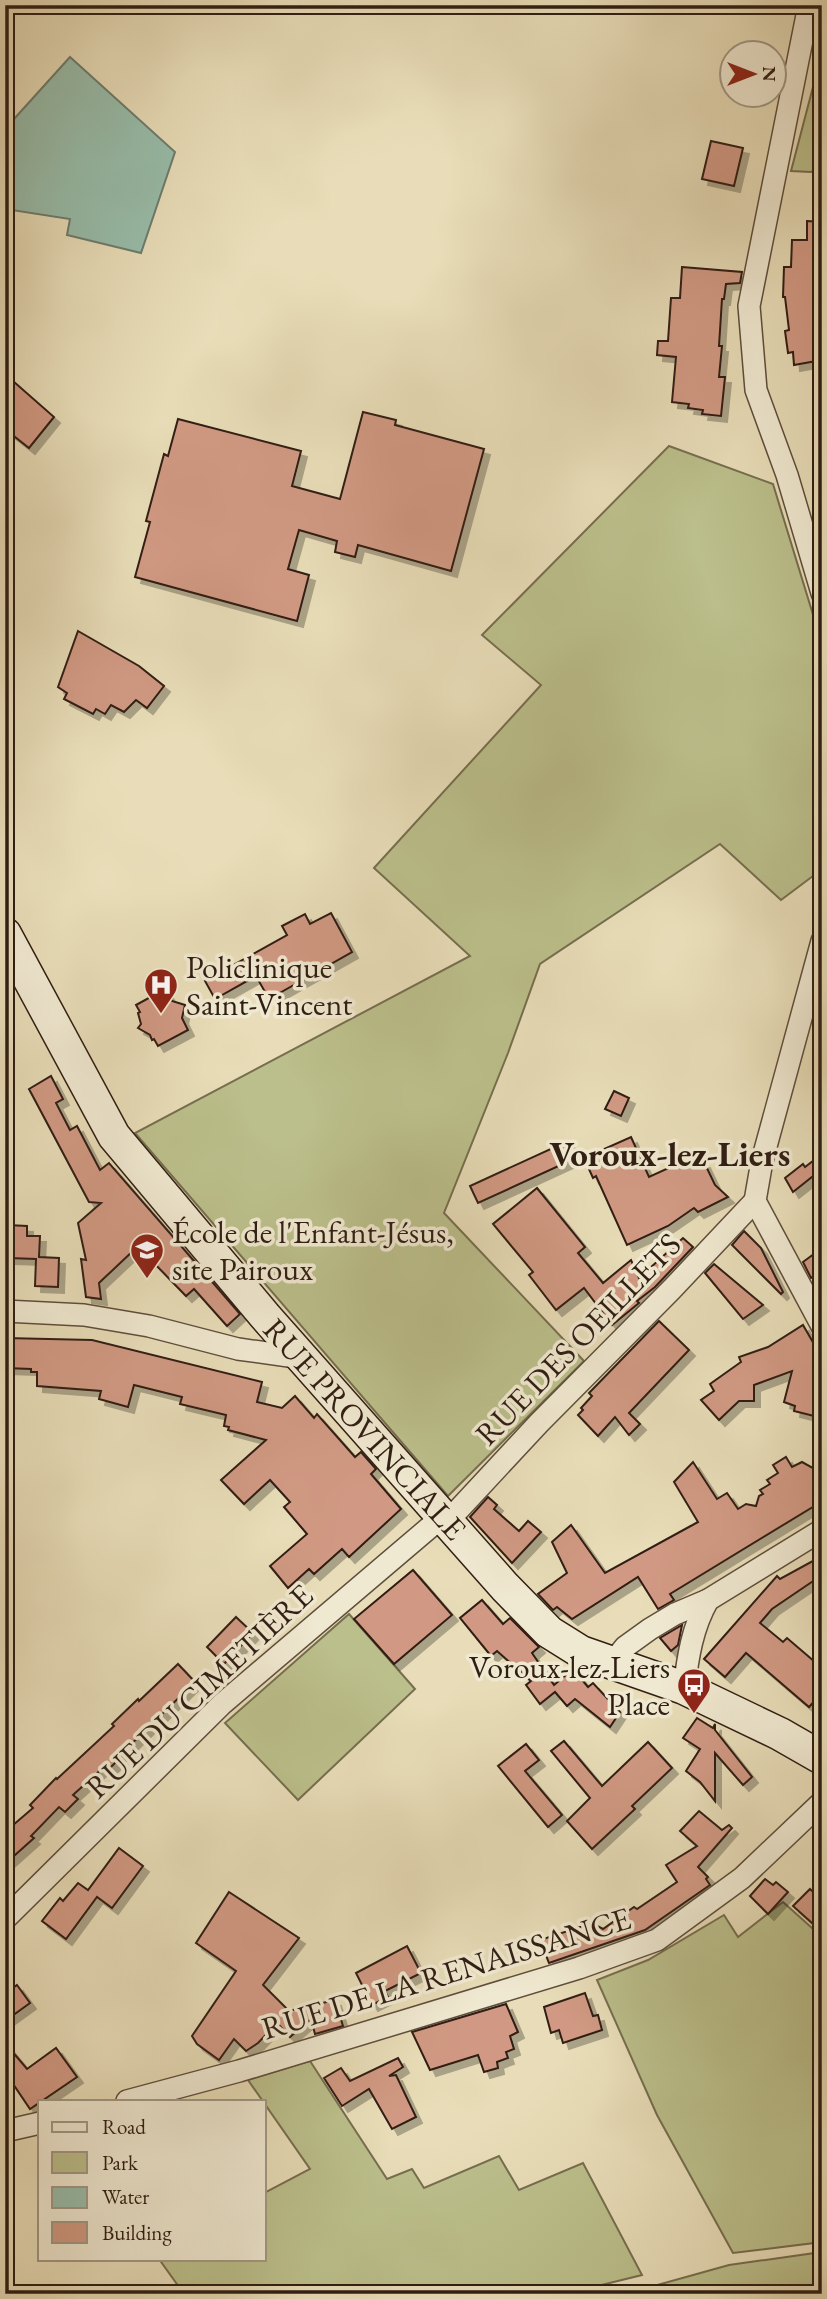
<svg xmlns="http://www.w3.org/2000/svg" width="827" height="2299" viewBox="0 0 827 2299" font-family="'EB Garamond',serif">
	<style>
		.green { fill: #bbbf8b; stroke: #766e4f; stroke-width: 2 }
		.water { fill: #98bdaa; stroke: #6e7d6e; stroke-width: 2 }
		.building { fill: #d19983; stroke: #301e13; stroke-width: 2; filter: url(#shadow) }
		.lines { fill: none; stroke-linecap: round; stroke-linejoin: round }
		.street-casing { stroke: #5e4e3c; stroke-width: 24 }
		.secondary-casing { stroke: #301e13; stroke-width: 35 }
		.street { stroke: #f0e9d1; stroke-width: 21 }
		.secondary { stroke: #f0e9d1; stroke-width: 32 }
		.labels { text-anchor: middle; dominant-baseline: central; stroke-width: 7; stroke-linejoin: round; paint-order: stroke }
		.poi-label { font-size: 32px; fill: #301e13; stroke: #f0e9d1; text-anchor: start }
		.street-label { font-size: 32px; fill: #301e13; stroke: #f0e9d1 }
		.quarter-label { font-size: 35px; font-weight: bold; fill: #301e13; stroke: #f0e9d1 }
	</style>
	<defs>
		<filter id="shadow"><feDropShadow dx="6" dy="6" stdDeviation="0" flood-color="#0004"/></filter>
	</defs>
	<rect width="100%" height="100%" fill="#e8ddb8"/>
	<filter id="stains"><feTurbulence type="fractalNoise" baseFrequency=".00286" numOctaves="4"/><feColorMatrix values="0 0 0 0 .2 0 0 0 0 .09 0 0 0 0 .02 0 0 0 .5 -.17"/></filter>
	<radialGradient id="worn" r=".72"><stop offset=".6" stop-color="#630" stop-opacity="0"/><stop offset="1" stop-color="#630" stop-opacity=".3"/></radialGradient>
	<g class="green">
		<path d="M822,44V167L811,172L791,171L819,64Z"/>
		<path d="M669,446L773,484L822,644V856L817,873L781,900L720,844L540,964L508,1053L444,1213L584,1361L448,1496L135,1133L470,956L374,868L541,685L482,635Z"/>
		<path d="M349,1614L415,1689L298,1800L225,1723Z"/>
		<path d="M783,1902L822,1937V2242L733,2253L657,2115L597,1980L648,1960L724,1915L738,1937Z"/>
		<path d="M310,2061L387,2179L412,2169L424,2188L499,2156L519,2190L583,2163L642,2275L565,2294H184L159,2259H264V2193L310,2169L248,2080Z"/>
		<path d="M822,2252V2294H625L729,2265Z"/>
	</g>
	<path class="water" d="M70,57L175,152L141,253L67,235L70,219L5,209V129Z"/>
	<g class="building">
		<path d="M711,141L743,148L734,186L702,179Z"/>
		<path d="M807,221L822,222V360L794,365L793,352L788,353L785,331L789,330L785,297H783L784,267H791L792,240H807Z"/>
		<path d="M682,267L742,272L740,283L726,284L724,299H722L719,346H722L719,377H725L721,416L702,414L703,410L688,408L689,404L672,402L676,357L657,355L658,341H668L671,298H680Z"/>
		<path d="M5,374L54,417L29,448L5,429Z"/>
		<path d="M363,412L396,420L395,425L484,449L451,571L358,545L355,557L335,552L337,541L299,530L288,569L309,575L297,621L135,577L150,522L146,521L164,454L168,456L178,419L301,451L292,486L340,499Z"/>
		<path d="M78,631L139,666L164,686L147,708L136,700L124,712L111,705L105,714L96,709L93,714L64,699L67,693L58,687Z"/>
		<path d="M331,913L352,952L269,999L256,976L215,999L205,981L287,935L282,926L305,914L310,924Z"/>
		<path d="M165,989L172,1001L185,1005L182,1018L188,1030L158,1046L154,1039L152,1040L150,1035L138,1028L141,1024L138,1013L140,1012L136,1005Z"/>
		<path d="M51,1076L63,1099L56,1103L70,1130L77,1126L100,1170L109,1163L240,1314L227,1326L194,1289L186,1296L151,1260L147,1264L134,1250L99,1283L101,1299L86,1297L81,1259L86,1260L78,1223L101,1203L89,1202L29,1089Z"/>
		<path d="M614,1091L629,1098L621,1116L605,1109Z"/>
		<path d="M631,1137L649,1177L697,1155L701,1163L704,1162L715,1185L728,1197L698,1212L694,1208L668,1226L627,1245L596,1176L593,1178L584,1158Z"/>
		<path d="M568,1141L576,1158L478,1203L470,1186Z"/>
		<path d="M822,1154V1190L812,1177L793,1192L785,1178L803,1164L805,1167Z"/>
		<path d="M537,1188L585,1247L578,1253L603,1283L631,1260L639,1278L683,1238L693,1247L655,1287L637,1301L639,1303L612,1325L584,1288L556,1310L529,1275L533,1272L493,1224Z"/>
		<path d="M7,1225L27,1226V1236H40L39,1257L59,1258L58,1287L35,1286L36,1259L9,1258L10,1254H6Z"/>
		<path d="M744,1231L761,1248L783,1292L781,1294L732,1245Z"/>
		<path d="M822,1248V1269L811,1278L803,1262Z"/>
		<path d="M714,1264L763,1305L743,1319L705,1273Z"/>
		<path d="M659,1321L689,1350L629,1413L640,1424L629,1435L615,1417L598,1436L578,1415L583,1410L581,1408L592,1396L589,1393Z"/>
		<path d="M803,1325L822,1358V1418L794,1411L795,1406L784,1402L792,1371L754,1385V1401H739L719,1420L701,1400L714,1391L710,1384L741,1362L739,1357L768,1347Z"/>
		<path d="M5,1338L92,1340L262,1382L257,1402L282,1408L295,1396L314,1418L317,1414L355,1457L361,1452L376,1469L371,1474L401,1509L349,1557L342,1549L314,1574L309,1569L288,1588L270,1566L307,1534L284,1507L290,1502L270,1480L244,1504L221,1480L266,1440L228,1430L229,1427L224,1426L226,1415L180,1404L182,1397L134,1385L128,1407L99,1399L101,1391L37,1386V1372H31V1369L5,1368Z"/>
		<path d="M786,1457L792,1467L802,1462L822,1473V1498L814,1503L816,1505L670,1594L674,1600L658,1609L638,1577L572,1619L557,1607L553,1610L538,1594L567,1573L552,1542L571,1525L605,1573L698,1522L674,1482L693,1462L717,1499L727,1493L738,1509L746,1504L756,1506L759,1496L763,1494L760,1490L770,1484L767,1480L778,1473L773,1465Z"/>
		<path d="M488,1497L497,1505L494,1509L519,1531L528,1521L541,1532L512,1563L470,1517Z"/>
		<path d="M822,1556V1575L772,1609L760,1623L783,1642L787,1638L822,1668V1693L809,1707L746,1653L725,1677L704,1659L777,1576L780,1579Z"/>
		<path d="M413,1570L452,1615L394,1664L354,1619Z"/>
		<path d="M482,1600L503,1624L510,1618L539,1647L532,1653L554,1685L573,1669L588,1687L593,1683L620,1712L610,1727L575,1699L567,1706L555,1692L540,1704L526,1685L531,1681L497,1651L491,1656L460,1618Z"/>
		<path d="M236,1617L253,1633L224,1664L207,1647Z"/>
		<path d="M682,1625L678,1645L671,1651L660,1638Z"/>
		<path d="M178,1664L195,1682L118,1757L119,1759L108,1770L105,1766L73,1795L78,1799L65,1812L59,1807L31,1836L34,1838L5,1864V1832L33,1808L30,1805L56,1778L57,1779L114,1726L112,1724L138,1699L139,1701Z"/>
		<path d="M697,1718L713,1728L715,1724V1730L752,1777L743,1785L715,1753V1801L700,1782L686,1771L700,1749L683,1738Z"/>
		<path d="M564,1741L602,1786L648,1742L672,1768L632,1806L635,1809L592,1849L567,1821L590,1798L551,1751Z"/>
		<path d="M526,1744L539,1760L525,1771L562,1815L548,1827L498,1766Z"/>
		<path d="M699,1811L722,1830L729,1825L732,1828L698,1867L708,1877L706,1879L710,1885L645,1930L549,1963L540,1940L592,1923L603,1929L634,1907L637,1909L677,1882L666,1865L697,1846L680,1831Z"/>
		<path d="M119,1848L143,1866L112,1908L97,1897L66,1939L42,1921L60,1898L63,1901L78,1883L88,1890Z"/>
		<path d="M765,1879L773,1885L776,1882L788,1892L768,1914L750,1896Z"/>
		<path d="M810,1889L822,1900V1932L793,1906Z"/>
		<path d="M229,1892L299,1938L263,1985L289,2011L335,2000L343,2026L315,2034L311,2019L290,2037L277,2023L258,2043L246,2051L234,2039L219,2060L197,2044L192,2036L236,1971L196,1943Z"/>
		<path d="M407,1946L421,1973L385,1991L388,1997L372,2005L356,1973Z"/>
		<path d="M17,1985L30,2003L5,2021V1994Z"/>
		<path d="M585,1993L593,2016L598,2015L602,2030L563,2043L559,2030L551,2033L544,2007Z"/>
		<path d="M506,2004L518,2032L510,2036L514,2049L506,2052L508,2058L497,2062L498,2068L484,2072L478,2055L430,2070L412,2032Z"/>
		<path d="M5,2043L27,2069L56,2048L77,2077L30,2109L5,2072Z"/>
		<path d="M398,2058L403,2067L389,2076L396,2075L416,2117L392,2129L369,2089L342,2106L324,2078L341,2068L350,2081Z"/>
	</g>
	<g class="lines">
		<g class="street-casing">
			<g id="street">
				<path d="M809,5L749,306L756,390L787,475L822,593"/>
				<path d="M822,941L762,1161L755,1201L822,1326"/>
				<path d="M5,1311L84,1315L149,1326L238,1349L303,1358"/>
				<path d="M448,1521L539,1423L672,1289L755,1201"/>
				<path d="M612,1663L625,1647L650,1629L675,1614L708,1600L822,1530"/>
				<path d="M684,1688C688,1657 692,1628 708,1600"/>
				<path d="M5,1919L222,1704L443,1516"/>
				<path d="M127,2101L239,2071L579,1968L657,1940L742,1878L822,1802"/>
				<path d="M5,2131L40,2123"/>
			</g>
		</g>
		<g class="secondary-casing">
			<path id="secondary" d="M5,934L114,1136L265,1316L505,1587L549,1632L581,1652L684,1688L780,1734L822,1758"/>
		</g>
		<use href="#street" class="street"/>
		<use href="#secondary" class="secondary"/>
	</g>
	<defs>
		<g id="hospital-pin" transform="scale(1.75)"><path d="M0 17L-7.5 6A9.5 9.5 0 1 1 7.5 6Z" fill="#8f2418" stroke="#f0e9d1"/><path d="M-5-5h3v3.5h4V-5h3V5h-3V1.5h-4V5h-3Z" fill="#fff"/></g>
		<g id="school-pin" transform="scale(1.75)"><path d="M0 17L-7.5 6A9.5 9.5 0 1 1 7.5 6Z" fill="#8f2418" stroke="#f0e9d1"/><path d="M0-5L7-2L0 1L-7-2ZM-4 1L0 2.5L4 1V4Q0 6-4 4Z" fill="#fff"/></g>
		<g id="bus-pin" transform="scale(1.75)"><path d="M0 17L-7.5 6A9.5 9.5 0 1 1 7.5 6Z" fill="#8f2418" stroke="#f0e9d1"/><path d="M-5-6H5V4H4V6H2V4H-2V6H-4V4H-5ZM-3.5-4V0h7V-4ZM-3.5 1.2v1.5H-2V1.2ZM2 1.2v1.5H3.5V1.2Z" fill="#fff"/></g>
	</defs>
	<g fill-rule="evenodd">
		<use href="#hospital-pin" x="161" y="985"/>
		<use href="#school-pin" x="147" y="1250"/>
		<use href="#bus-pin" x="694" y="1685"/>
	</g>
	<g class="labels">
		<g class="poi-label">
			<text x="186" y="967">Policlinique<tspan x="186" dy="37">Saint-Vincent</tspan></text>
			<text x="172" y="1232">École de l'Enfant-Jésus,<tspan x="172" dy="37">site Pairoux</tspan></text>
			<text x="670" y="1667" text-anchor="end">Voroux-lez-Liers<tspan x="670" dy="37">Place</tspan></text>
		</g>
		<g class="street-label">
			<text transform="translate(578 1339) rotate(-46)">RUE DES OEILLETS</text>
			<text transform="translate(365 1429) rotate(48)">RUE PROVINCIALE</text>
			<text transform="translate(199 1691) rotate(-43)">RUE DU CIMETIÈRE</text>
			<text transform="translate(446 1973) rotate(-17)">RUE DE LA RENAISSANCE</text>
		</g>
		<g class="quarter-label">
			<text x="670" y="1153">Voroux-lez-Liers</text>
		</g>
	</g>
	<rect width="827" height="2299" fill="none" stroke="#e8ddb8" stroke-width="28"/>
	<rect x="7" y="7" width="813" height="2285" fill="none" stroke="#301e13" stroke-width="3.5"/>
	<rect x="14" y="14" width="799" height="2271" fill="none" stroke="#301e13" stroke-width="2"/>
	<rect x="38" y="2100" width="228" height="161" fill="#f0e9d1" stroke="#a39885" stroke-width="2"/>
	<rect x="52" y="2122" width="35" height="10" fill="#f0e9d1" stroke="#a39885" stroke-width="2"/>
	<text x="102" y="2134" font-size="21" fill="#301e13">Road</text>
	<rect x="52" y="2152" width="35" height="21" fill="#bbbf8b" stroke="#a39885" stroke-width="2"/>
	<text x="102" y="2170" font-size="21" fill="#301e13">Park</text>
	<rect x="52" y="2187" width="35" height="21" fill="#98bdaa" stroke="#a39885" stroke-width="2"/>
	<text x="102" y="2204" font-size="21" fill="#301e13">Water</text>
	<rect x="52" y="2222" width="35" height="21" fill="#d19983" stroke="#a39885" stroke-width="2"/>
	<text x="102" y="2240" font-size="21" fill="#301e13">Building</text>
	<g transform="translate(753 74) rotate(90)"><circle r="33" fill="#f0e9d1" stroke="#a39885" stroke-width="2"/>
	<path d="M0-5L12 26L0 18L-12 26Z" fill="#8f2418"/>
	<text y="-10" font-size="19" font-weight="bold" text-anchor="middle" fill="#301e13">N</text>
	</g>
	<rect width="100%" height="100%" filter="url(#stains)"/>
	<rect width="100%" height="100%" fill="url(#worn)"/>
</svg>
